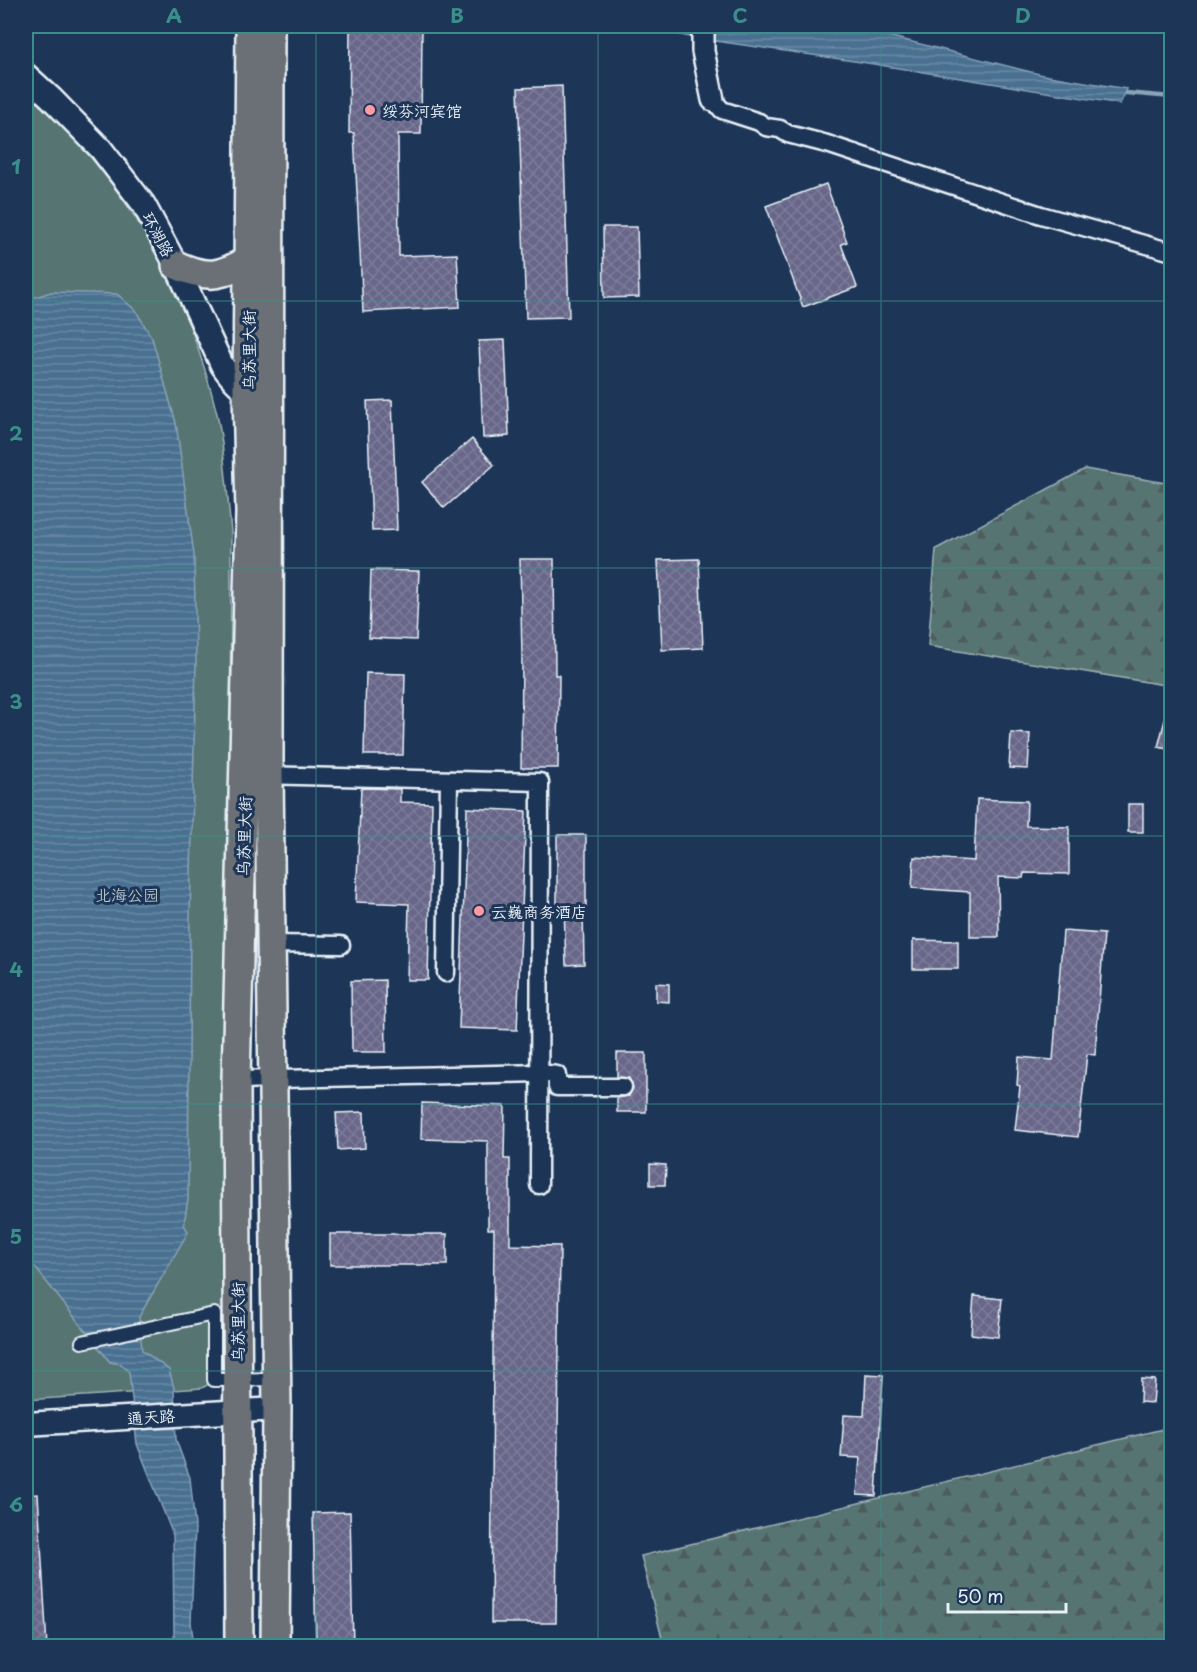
<svg xmlns="http://www.w3.org/2000/svg" width="1197" height="1672" viewBox="0 0 1197 1672" font-family="'Playpen Sans','LXGW WenKai TC',sans-serif">
	<style>
		.green { fill: #577472; stroke: #a0b2b5; stroke-width: 1.5 }
		.forest { fill: url(#forest-firs); stroke: #a0b2b5; stroke-width: 1.5 }
		.water { fill: url(#water-rules); stroke: #88a3ba; stroke-width: 1.5 }
		.lines { fill: none; stroke-linecap: round; stroke-linejoin: round }
		.stream { stroke: #88a3ba; stroke-width: 4.5 }
		.building { fill: url(#building-cross-hatch); stroke: #e8f1f8; stroke-width: 1.5 }
		.pedestrian-casing { stroke: #e8f1f8; stroke-width: 16 }
		.minor-casing { stroke: #e8f1f8; stroke-width: 21 }
		.tertiary-casing { stroke: #e8f1f8; stroke-width: 26 }
		.secondary-casing { stroke: #e8f1f8; stroke-width: 27 }
		.trunk-casing { stroke: #e8f1f8; stroke-width: 32 }
		.pedestrian { stroke: #1d3557; stroke-width: 12 }
		.minor { stroke: #1d3557; stroke-width: 16 }
		.tertiary { stroke: #1d3557; stroke-width: 21 }
		.secondary { stroke: #1d3557; stroke-width: 22 }
		.trunk { stroke: #6a7074; stroke-width: 27 }
		.grid { fill: none; stroke: #3a8f8a; stroke-width: 1.5; stroke-opacity: 0.55 }
		.poi-dot { fill: #ff9aa2; stroke: #1d3557; stroke-width: 2 }
		.labels { text-anchor: middle; dominant-baseline: central; stroke-width: 6; stroke-linejoin: round; paint-order: stroke }
		.poi-label { font-size: 16px; fill: #e8f1f8; stroke: #1d3557; text-anchor: start }
		.street-label { font-size: 16px; fill: #e8f1f8; stroke: #1d3557 }
		.park-label { font-size: 16px; fill: #b5c5c9; stroke: #1d3557 }
		.neatline { fill: none; stroke: #3a8f8a; stroke-width: 2 }
		.grid-label { font-size: 20px; text-anchor: middle; font-weight: bold; fill: #3a8f8a }
	</style>
	<defs>
		<pattern id="forest-firs" width="22" height="20" patternUnits="userSpaceOnUse" patternTransform="scale(1.5)"><rect width="22" height="20" fill="#577472"/><path d="M5 1l3.5 6h-7zM16 11l3.5 6h-7z" fill="#4e5c5c"/></pattern>
		<pattern id="water-rules" width="6" height="5" patternUnits="userSpaceOnUse" patternTransform="scale(1.5)"><rect width="6" height="5" fill="#486f90"/><path d="M0 2.5h6" fill="none" stroke="#6b8ba6"/></pattern>
		<pattern id="building-cross-hatch" width="8" height="8" patternUnits="userSpaceOnUse" patternTransform="scale(1.5)"><rect width="8" height="8" fill="#676689"/><path d="M0 0l8 8M0 8l8-8" fill="none" stroke="#7d7c9a"/></pattern>
	</defs>
	<rect width="100%" height="100%" fill="#1d3557"/>
	<filter id="ink" filterUnits="userSpaceOnUse"><feTurbulence type="fractalNoise" baseFrequency=".0167" numOctaves="2"/><feDisplacementMap in="SourceGraphic" scale="12" xChannelSelector="R" yChannelSelector="G"/><feConvolveMatrix kernelMatrix="1 2 1 2 8 2 1 2 1" color-interpolation-filters="sRGB"/></filter>
	<g filter="url(#ink)">
		<path class="green" d="M26,91C127,182 185,282 217,414C225,451 227,493 231,531L228,1346C225,1366 221,1379 202,1388L26,1400Z"/>
		<g class="forest">
			<path d="M1085,469L1171,484V686L928,646L936,549Z"/>
			<path d="M1171,1427V1646H664L641,1556Z"/>
		</g>
		<g class="water">
			<path d="M640,26H849L1043,75L1127,89L1120,104L861,62L695,38Z"/>
			<path d="M51,292L117,294L136,311L152,338L176,423L194,555L196,661L190,918L188,1199L184,1224L188,1232L139,1317L142,1350L169,1370L174,1388L176,1440L190,1478L195,1526L191,1622L194,1646H177L174,1636L173,1535L137,1444L129,1372L121,1364L110,1362L26,1256V300Z"/>
		</g>
		<g class="lines">
			<path class="stream" d="M1126,93L1172,97"/>
		</g>
		<g class="building">
			<path d="M350,26H422L421,134H398L399,256L457,254L460,307L363,312L354,133H349Z"/>
			<path d="M562,86L569,317L526,318L518,88Z"/>
			<path d="M826,184L847,242L841,244L857,287L803,307L766,206Z"/>
			<path d="M603,227H637L639,297L604,298Z"/>
			<path d="M505,340L509,436L483,438L479,341Z"/>
			<path d="M392,400L397,530L372,531L367,401Z"/>
			<path d="M472,439L494,465L444,508L422,482Z"/>
			<path d="M520,559H554L555,675H559L558,768H521L522,657Z"/>
			<path d="M699,559L703,648L662,650L658,560Z"/>
			<path d="M371,570L419,571L416,640L369,638Z"/>
			<path d="M366,673L405,674L403,755H364Z"/>
			<path d="M1167,712H1172V750L1158,747Z"/>
			<path d="M1011,733L1030,734L1028,769L1009,768Z"/>
			<path d="M361,788L400,789V802L432,803L428,980H407L409,904L356,902Z"/>
			<path d="M977,799L1027,801L1026,826L1069,827V874L1024,873L1023,878L998,877L999,937H970V892L912,888L914,857L974,861Z"/>
			<rect x="1128" y="804" width="15" height="28"/>
			<path d="M467,808L526,811L517,1030L459,1028Z"/>
			<path d="M557,835H586V908H583L584,964L566,965L564,908H557Z"/>
			<path d="M1063,931L1104,934L1095,1055L1087,1054L1078,1137L1015,1130L1020,1086L1017,1085L1019,1057L1053,1060Z"/>
			<path d="M913,940L958,941V969H913Z"/>
			<path d="M385,980L386,1052H352L351,981Z"/>
			<path d="M656,983L669,984V1002L656,1001Z"/>
			<path d="M617,1053H646V1112H617V1098L629,1096L633,1088L629,1078L617,1077Z"/>
			<path d="M422,1103L505,1106L504,1159H510V1245L560,1246L556,1623H491L494,1229H488V1141L421,1139Z"/>
			<path d="M364,1112L365,1148L338,1150L336,1113Z"/>
			<path d="M650,1164L666,1165L665,1185H650Z"/>
			<rect x="330" y="1234" width="117" height="31"/>
			<path d="M974,1296L1002,1299L998,1337L971,1334Z"/>
			<path d="M866,1374L883,1375L876,1496L857,1495L860,1458L841,1457L844,1415L864,1416Z"/>
			<path d="M1141,1379L1155,1380L1153,1403L1140,1402Z"/>
			<path d="M38,1494L47,1647H32L26,1539V1495Z"/>
			<path d="M350,1512L353,1647H316L313,1513Z"/>
		</g>
		<g class="lines">
			<g class="pedestrian-casing">
				<path id="pedestrian" d="M82,1342L214,1314V1380L277,1379"/>
			</g>
			<g class="minor-casing">
				<g id="minor">
					<path d="M713,100L722,110L759,122L766,127L780,129L788,134L827,144L1041,215L1172,252"/>
					<path d="M260,775L540,782L539,1185"/>
					<path d="M271,944L341,945"/>
					<path d="M446,973L449,780"/>
					<path d="M236,1080L540,1073L557,1075V1087H623"/>
				</g>
			</g>
			<g class="tertiary-casing">
				<path id="tertiary" d="M703,26V51L713,100"/>
			</g>
			<g class="secondary-casing">
				<g id="secondary">
					<path d="M26,75L51,98L101,149L144,205L176,265L222,365C231,378 242,391 256,397"/>
					<path d="M26,1424L277,1409"/>
				</g>
			</g>
			<g class="trunk-casing">
				<g id="trunk">
					<path d="M270,26L269,775L277,1409L275,1646"/>
					<path d="M176,265C207,279 220,277 248,260"/>
					<path d="M239,1646L236,1080L250,513L247,393L250,26"/>
				</g>
			</g>
			<use href="#pedestrian" class="pedestrian"/>
			<use href="#minor" class="minor"/>
			<use href="#tertiary" class="tertiary"/>
			<use href="#secondary" class="secondary"/>
			<use href="#trunk" class="trunk"/>
		</g>
	</g>
	<path class="grid" d="M316,26V1646M598,26V1646M881,26V1646M26,301H1172M26,568H1172M26,836H1172M26,1104H1172M26,1371H1172"/>
	<g class="poi-dot">
		<circle cx="370" cy="110" r="6"/>
		<circle cx="479" cy="911" r="6"/>
	</g>
	<g class="labels">
		<g class="poi-label">
			<text x="382" y="110">绥芬河宾馆</text>
			<text x="491" y="911">云巍商务酒店</text>
		</g>
		<g class="street-label">
			<text transform="translate(159 234) rotate(62)">环湖路</text>
			<text transform="translate(248 350) rotate(-90)">乌苏里大街</text>
			<text transform="translate(243 836) rotate(-88)">乌苏里大街</text>
			<text transform="translate(237 1322) rotate(-90)">乌苏里大街</text>
			<text transform="translate(151 1416) rotate(-4)">通天路</text>
		</g>
		<g class="park-label">
			<text x="127" y="894">北海公园</text>
		</g>
	</g>
	<rect width="1197" height="1672" fill="none" stroke="#1d3557" stroke-width="66"/>
	<path d="M948 1603v9h118v-9" fill="none" stroke="#e8f1f8" stroke-width="3"/>
	<text x="957" y="1603" font-size="18" fill="#e8f1f8" stroke="#1d3557" stroke-width="4.5" paint-order="stroke">50 m</text>
	<rect x="33" y="33" width="1131" height="1606" class="neatline"/>
	<g class="grid-label">
		<text x="174" y="23">A</text>
		<text x="457" y="23">B</text>
		<text x="740" y="23">C</text>
		<text x="1023" y="23">D</text>
		<text x="16" y="174">1</text>
		<text x="16" y="441">2</text>
		<text x="16" y="709">3</text>
		<text x="16" y="977">4</text>
		<text x="16" y="1244">5</text>
		<text x="16" y="1512">6</text>
	</g>
</svg>
